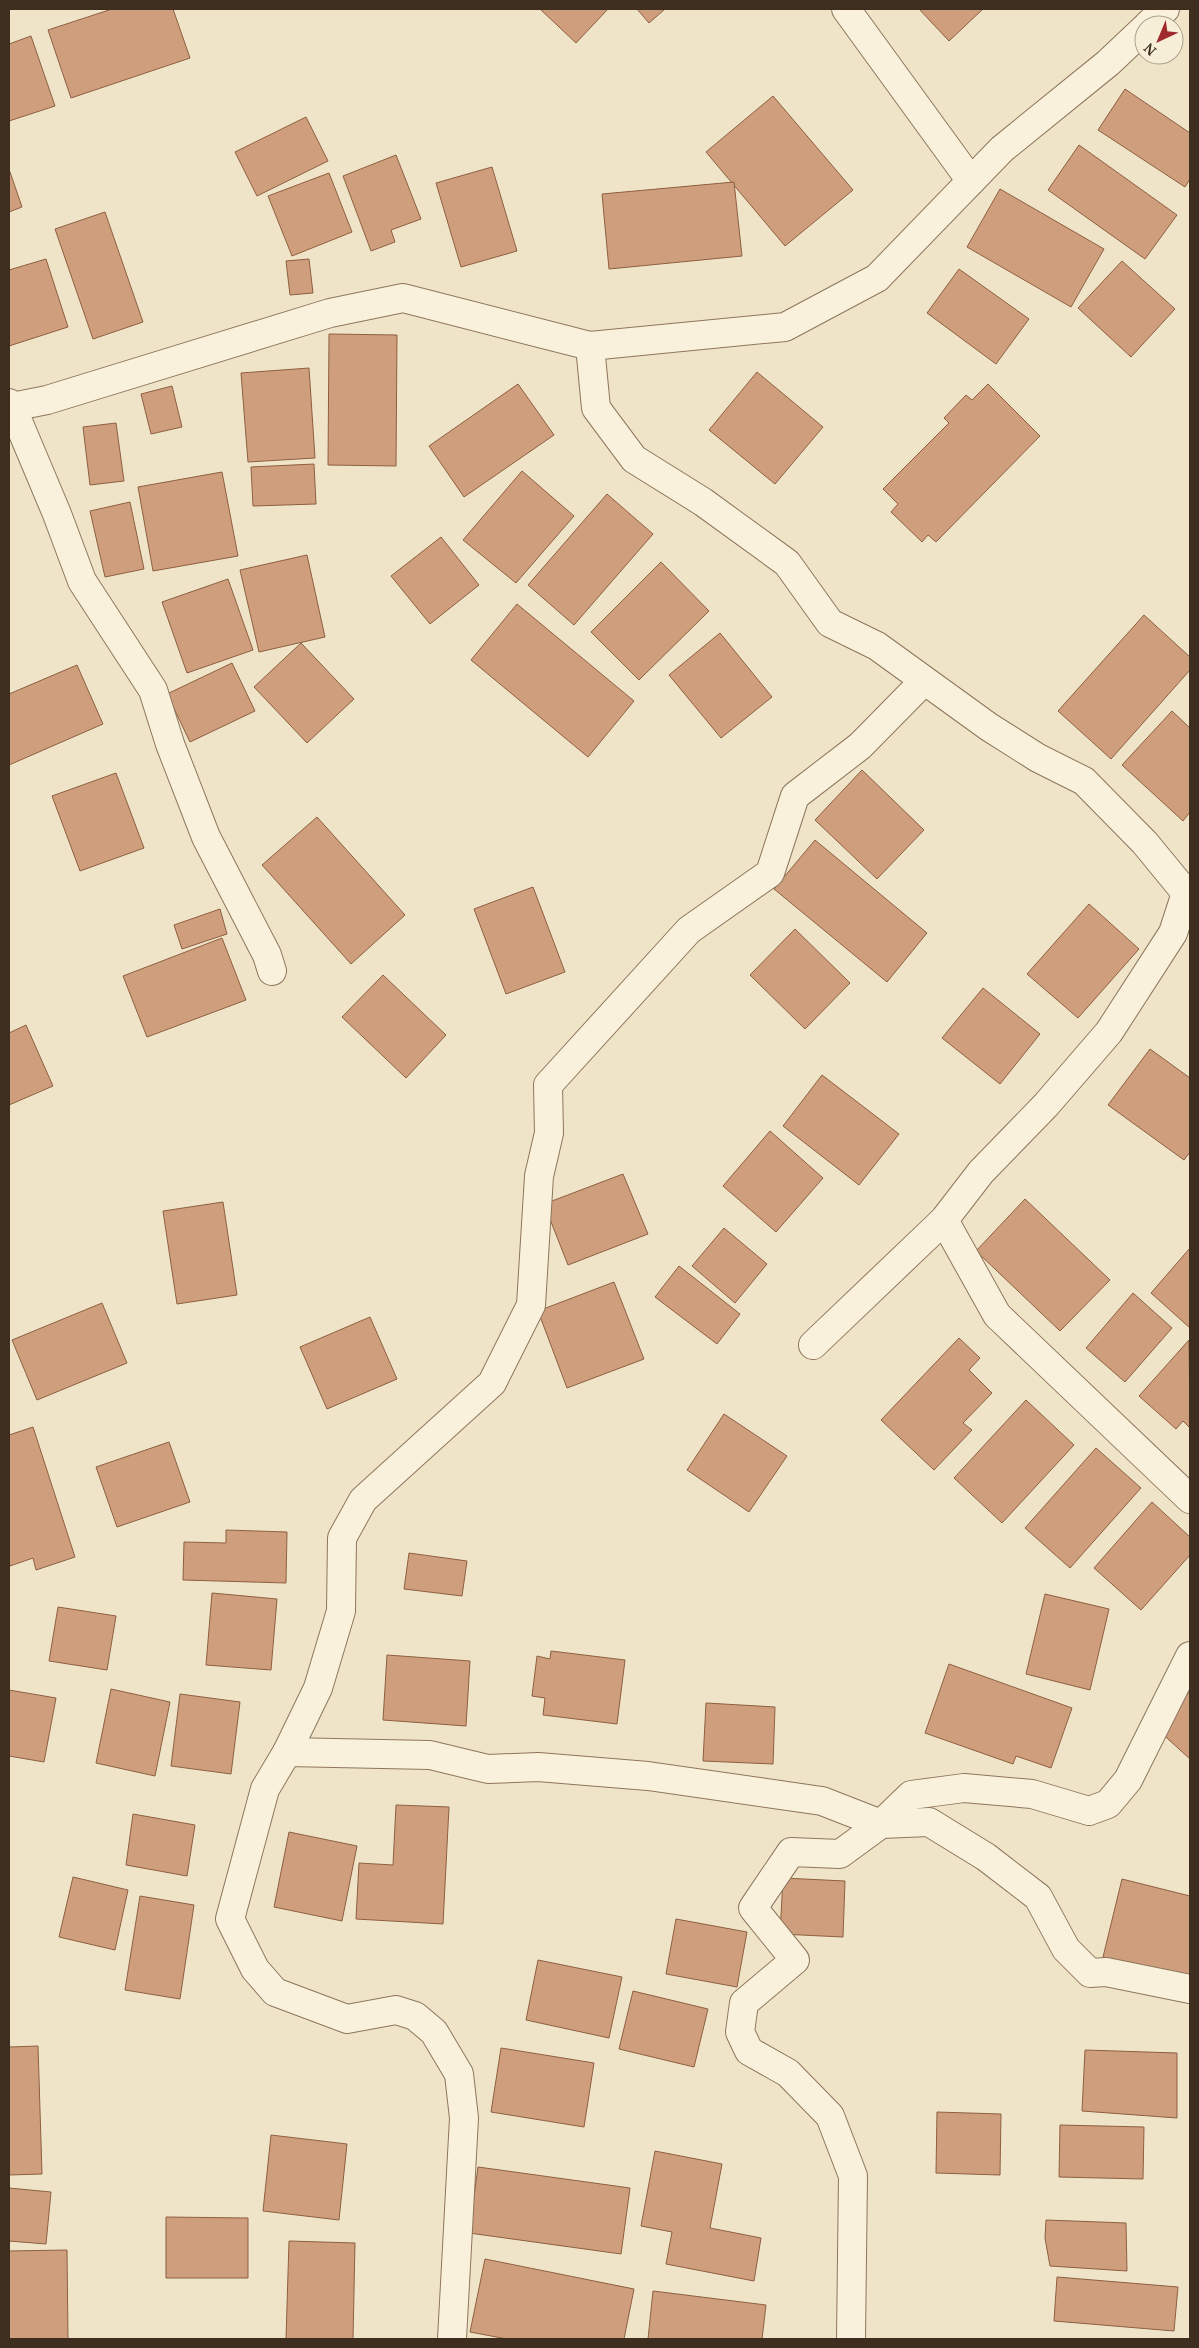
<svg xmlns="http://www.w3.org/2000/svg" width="1199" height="2348" viewBox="0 0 1199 2348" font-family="'PT Serif',serif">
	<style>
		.building { fill: #cf9f7d; stroke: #8d5f41 }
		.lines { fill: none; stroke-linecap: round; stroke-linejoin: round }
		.minor-casing { stroke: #8d765c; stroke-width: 30 }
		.minor { stroke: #faf1dc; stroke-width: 28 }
	</style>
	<rect width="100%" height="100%" fill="#f0e4c8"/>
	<g class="building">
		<path d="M112,9H173L190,58L71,98L48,30Z"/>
		<path d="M540,9H608L576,43Z"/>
		<path d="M637,9H665L649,23Z"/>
		<path d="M919,9H983L949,41Z"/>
		<path d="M31,36L55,106L9,121V44Z"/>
		<path d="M1125,89L1190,133V179L1185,187L1098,130Z"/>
		<path d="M773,96L853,190L785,246L706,152Z"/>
		<path d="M306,117L328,161L257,196L235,152Z"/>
		<path d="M1079,145L1177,215L1145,259L1048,190Z"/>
		<path d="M396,155L421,219L391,230L395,242L371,251L343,176Z"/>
		<path d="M492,167L517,251L461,267L436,183Z"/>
		<path d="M9,169L22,207L9,212Z"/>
		<path d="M329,173L352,232L292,256L268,196Z"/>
		<path d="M734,182L742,256L609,269L602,194Z"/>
		<path d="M1000,189L1104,249L1071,307L967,247Z"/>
		<path d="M105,212L143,322L93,339L55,229Z"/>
		<path d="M46,259L68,327L9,346V270Z"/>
		<path d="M309,259L313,293L290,295L286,261Z"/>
		<path d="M1122,261L1175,309L1131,357L1078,308Z"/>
		<path d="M959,269L1029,319L996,364L927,313Z"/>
		<path d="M329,334L397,335L396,466L328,465Z"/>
		<path d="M309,368L315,458L248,462L241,373Z"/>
		<path d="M757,372L823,427L775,484L709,430Z"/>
		<path d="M518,384L554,435L464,497L429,446Z"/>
		<path d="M988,384L1040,436L936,542L928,535L922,542L891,512L898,504L883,489L949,423L944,418L966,395L972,400Z"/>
		<path d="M172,386L182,427L151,434L141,394Z"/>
		<path d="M116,423L124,481L90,485L83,427Z"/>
		<path d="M314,464L316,504L253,506L251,467Z"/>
		<path d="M522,471L574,516L516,583L463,540Z"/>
		<path d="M222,472L238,556L153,571L138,487Z"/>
		<path d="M607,494L653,534L574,625L528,585Z"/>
		<path d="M130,502L144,569L105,577L90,511Z"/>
		<path d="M441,537L479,585L430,624L391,576Z"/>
		<path d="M307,555L325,637L259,652L240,570Z"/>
		<path d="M661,562L709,611L639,680L591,632Z"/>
		<path d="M228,579L253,650L187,673L162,602Z"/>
		<path d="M517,604L634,701L588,757L471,660Z"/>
		<path d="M1144,615L1190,657V670L1111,759L1058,711Z"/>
		<path d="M720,633L772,697L721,738L669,675Z"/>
		<path d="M301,643L354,699L307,743L254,687Z"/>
		<path d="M232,663L255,711L190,742L167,694Z"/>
		<path d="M77,665L103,724L9,765V694Z"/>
		<path d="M1172,711L1190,728V812L1183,821L1122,765Z"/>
		<path d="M862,770L924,830L877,879L815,820Z"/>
		<path d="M116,773L144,848L80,871L52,796Z"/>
		<path d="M317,817L405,915L351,964L262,865Z"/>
		<path d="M815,840L927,933L887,982L774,889Z"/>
		<path d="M533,887L565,972L506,994L474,909Z"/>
		<path d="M1089,904L1139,949L1078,1018L1027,974Z"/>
		<path d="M220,909L227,934L182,949L174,925Z"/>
		<path d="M795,929L850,983L805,1029L750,975Z"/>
		<path d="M222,938L246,1000L147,1037L123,976Z"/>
		<path d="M383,975L446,1035L406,1078L342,1017Z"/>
		<path d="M983,988L1040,1034L1000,1084L942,1038Z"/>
		<path d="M26,1025L53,1086L9,1105V1033Z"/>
		<path d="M1150,1049L1190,1078V1152L1184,1160L1108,1105Z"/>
		<path d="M822,1075L899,1134L859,1185L783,1126Z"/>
		<path d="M770,1131L823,1178L776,1232L723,1186Z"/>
		<path d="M623,1174L648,1234L568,1265L544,1204Z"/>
		<path d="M1025,1199L1110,1280L1060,1331L976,1251Z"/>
		<path d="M223,1202L237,1295L177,1304L163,1211Z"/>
		<path d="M724,1228L767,1264L735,1303L692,1266Z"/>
		<path d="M1190,1248V1328L1151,1293Z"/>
		<path d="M679,1266L740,1314L717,1344L655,1297Z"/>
		<path d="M614,1282L644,1359L567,1388L538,1311Z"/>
		<path d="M1133,1293L1172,1328L1125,1382L1086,1348Z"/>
		<path d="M102,1303L127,1363L37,1400L12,1340Z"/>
		<path d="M370,1317L397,1379L327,1409L300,1347Z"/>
		<path d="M959,1338L980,1358L969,1370L992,1393L963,1423L972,1430L934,1470L881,1420Z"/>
		<path d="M1189,1340L1190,1428L1183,1421L1176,1429L1139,1396Z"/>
		<path d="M1026,1400L1074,1445L1002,1523L954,1478Z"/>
		<path d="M724,1414L787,1456L749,1512L687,1470Z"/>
		<path d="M33,1427L75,1557L36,1570L33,1558L10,1566L9,1561V1435Z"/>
		<path d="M169,1442L190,1502L117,1527L96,1467Z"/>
		<path d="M1096,1448L1141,1488L1070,1568L1025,1528Z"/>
		<path d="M1152,1502L1190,1537V1555L1141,1610L1094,1568Z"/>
		<path d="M226,1530L287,1532L286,1583L183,1580L184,1542L226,1543Z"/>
		<path d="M409,1553L467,1561L462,1596L404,1589Z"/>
		<path d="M212,1593L277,1599L271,1670L206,1665Z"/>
		<path d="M1045,1594L1109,1609L1090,1690L1026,1674Z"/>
		<path d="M58,1607L116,1616L107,1670L49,1661Z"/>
		<path d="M551,1651L625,1660L617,1724L543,1715L545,1698L532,1696L537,1656L550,1659Z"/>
		<path d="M387,1655L470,1661L466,1726L383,1720Z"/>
		<path d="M949,1664L1072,1708L1051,1768L1016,1756L1013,1764L925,1733Z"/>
		<path d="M111,1689L170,1702L155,1776L96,1763Z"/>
		<path d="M9,1690L56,1698L44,1762L9,1756Z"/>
		<path d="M1190,1691V1759L1157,1729Z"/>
		<path d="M180,1694L240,1702L231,1774L171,1766Z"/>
		<path d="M706,1703L775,1707L773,1764L703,1761Z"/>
		<path d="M396,1805L449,1807L443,1924L356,1919L359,1863L393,1865Z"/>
		<path d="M133,1814L195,1825L187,1876L126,1865Z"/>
		<path d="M289,1832L357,1846L342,1921L274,1907Z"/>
		<path d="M73,1877L128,1890L115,1950L59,1937Z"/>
		<path d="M783,1878L845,1881L843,1937L780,1934Z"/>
		<path d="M1122,1879L1190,1896V1979L1103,1957Z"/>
		<path d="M140,1896L194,1905L180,1999L125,1990Z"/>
		<path d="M676,1919L747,1932L737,1987L666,1974Z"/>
		<path d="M538,1960L622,1977L609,2038L526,2020Z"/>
		<path d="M633,1991L708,2009L694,2067L619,2049Z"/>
		<path d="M38,2046L42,2174L9,2175V2047Z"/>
		<path d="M501,2048L594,2063L584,2127L491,2112Z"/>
		<path d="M1085,2050L1177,2053V2118L1082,2111Z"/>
		<path d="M937,2112L1001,2114L1000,2175L936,2173Z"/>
		<path d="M1060,2125L1144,2127L1143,2179L1059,2177Z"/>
		<path d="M271,2135L347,2144L339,2220L263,2211Z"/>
		<path d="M655,2151L722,2164L710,2228L761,2238L754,2281L666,2264L672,2232L641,2226Z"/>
		<path d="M478,2167L630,2188L621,2254L469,2233Z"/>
		<path d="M9,2188L51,2192L46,2244L9,2241Z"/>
		<path d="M166,2217L248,2218V2278H166Z"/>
		<path d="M1046,2220L1126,2223L1127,2271L1050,2266L1045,2238Z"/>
		<path d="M289,2241L355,2243L353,2339H286Z"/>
		<path d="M67,2250L68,2339H9V2251Z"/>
		<path d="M485,2259L634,2289L624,2339H507L470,2332Z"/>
		<path d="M1057,2277L1178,2287L1174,2331L1054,2321Z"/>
		<path d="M653,2291L766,2305L762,2339H648Z"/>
	</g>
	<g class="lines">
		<g class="minor-casing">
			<g id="minor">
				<path d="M846,9L971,181"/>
				<path d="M1148,25L1165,9"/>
				<path d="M590,346L596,408L634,459L703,502L787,563L830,623L877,646L989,727L1038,758L1084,781L1145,843L1186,893L1190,888"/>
				<path d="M9,403L12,407L47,400L330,313L403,298L590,346L785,327L877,278L1002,149L1108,63L1144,29"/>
				<path d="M12,407L57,514L82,581L153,690L170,744L206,837L267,955L272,971"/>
				<path d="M944,1220L997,1315L1190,1499"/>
				<path d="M813,1345L944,1220L981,1172L1046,1105L1109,1032L1173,933L1186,893"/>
				<path d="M287,1752L430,1755L488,1769L538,1767L648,1776L822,1801L881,1824L929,1822L986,1857L1038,1897L1066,1949L1090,1973L1106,1972L1190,1989"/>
				<path d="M452,2339L464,2118L459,2074L434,2032L415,2016L396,2010L347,2019L275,1992L255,1969L230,1919L265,1789L287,1752L318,1688L341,1611L342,1538L363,1500L492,1383L531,1305L539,1176L549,1133L548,1085L689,930L770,873L795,796L860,746L924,681"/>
				<path d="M851,2339L853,2176L830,2116L788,2073L749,2051L740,2032L744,2003L795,1960L753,1908L791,1852L840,1854L881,1824L911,1795L964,1788L1032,1794L1089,1811L1108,1804L1128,1780L1190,1656"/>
			</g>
		</g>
		<use href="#minor" class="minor"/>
	</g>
	<rect width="1199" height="2348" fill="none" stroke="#3d2e20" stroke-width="20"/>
	<g transform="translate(1159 40) rotate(224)"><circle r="24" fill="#f7eed8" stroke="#ada18e"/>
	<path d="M0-4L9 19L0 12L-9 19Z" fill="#9e2a2b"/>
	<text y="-8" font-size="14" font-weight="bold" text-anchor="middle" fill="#3d2e20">N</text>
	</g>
</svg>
